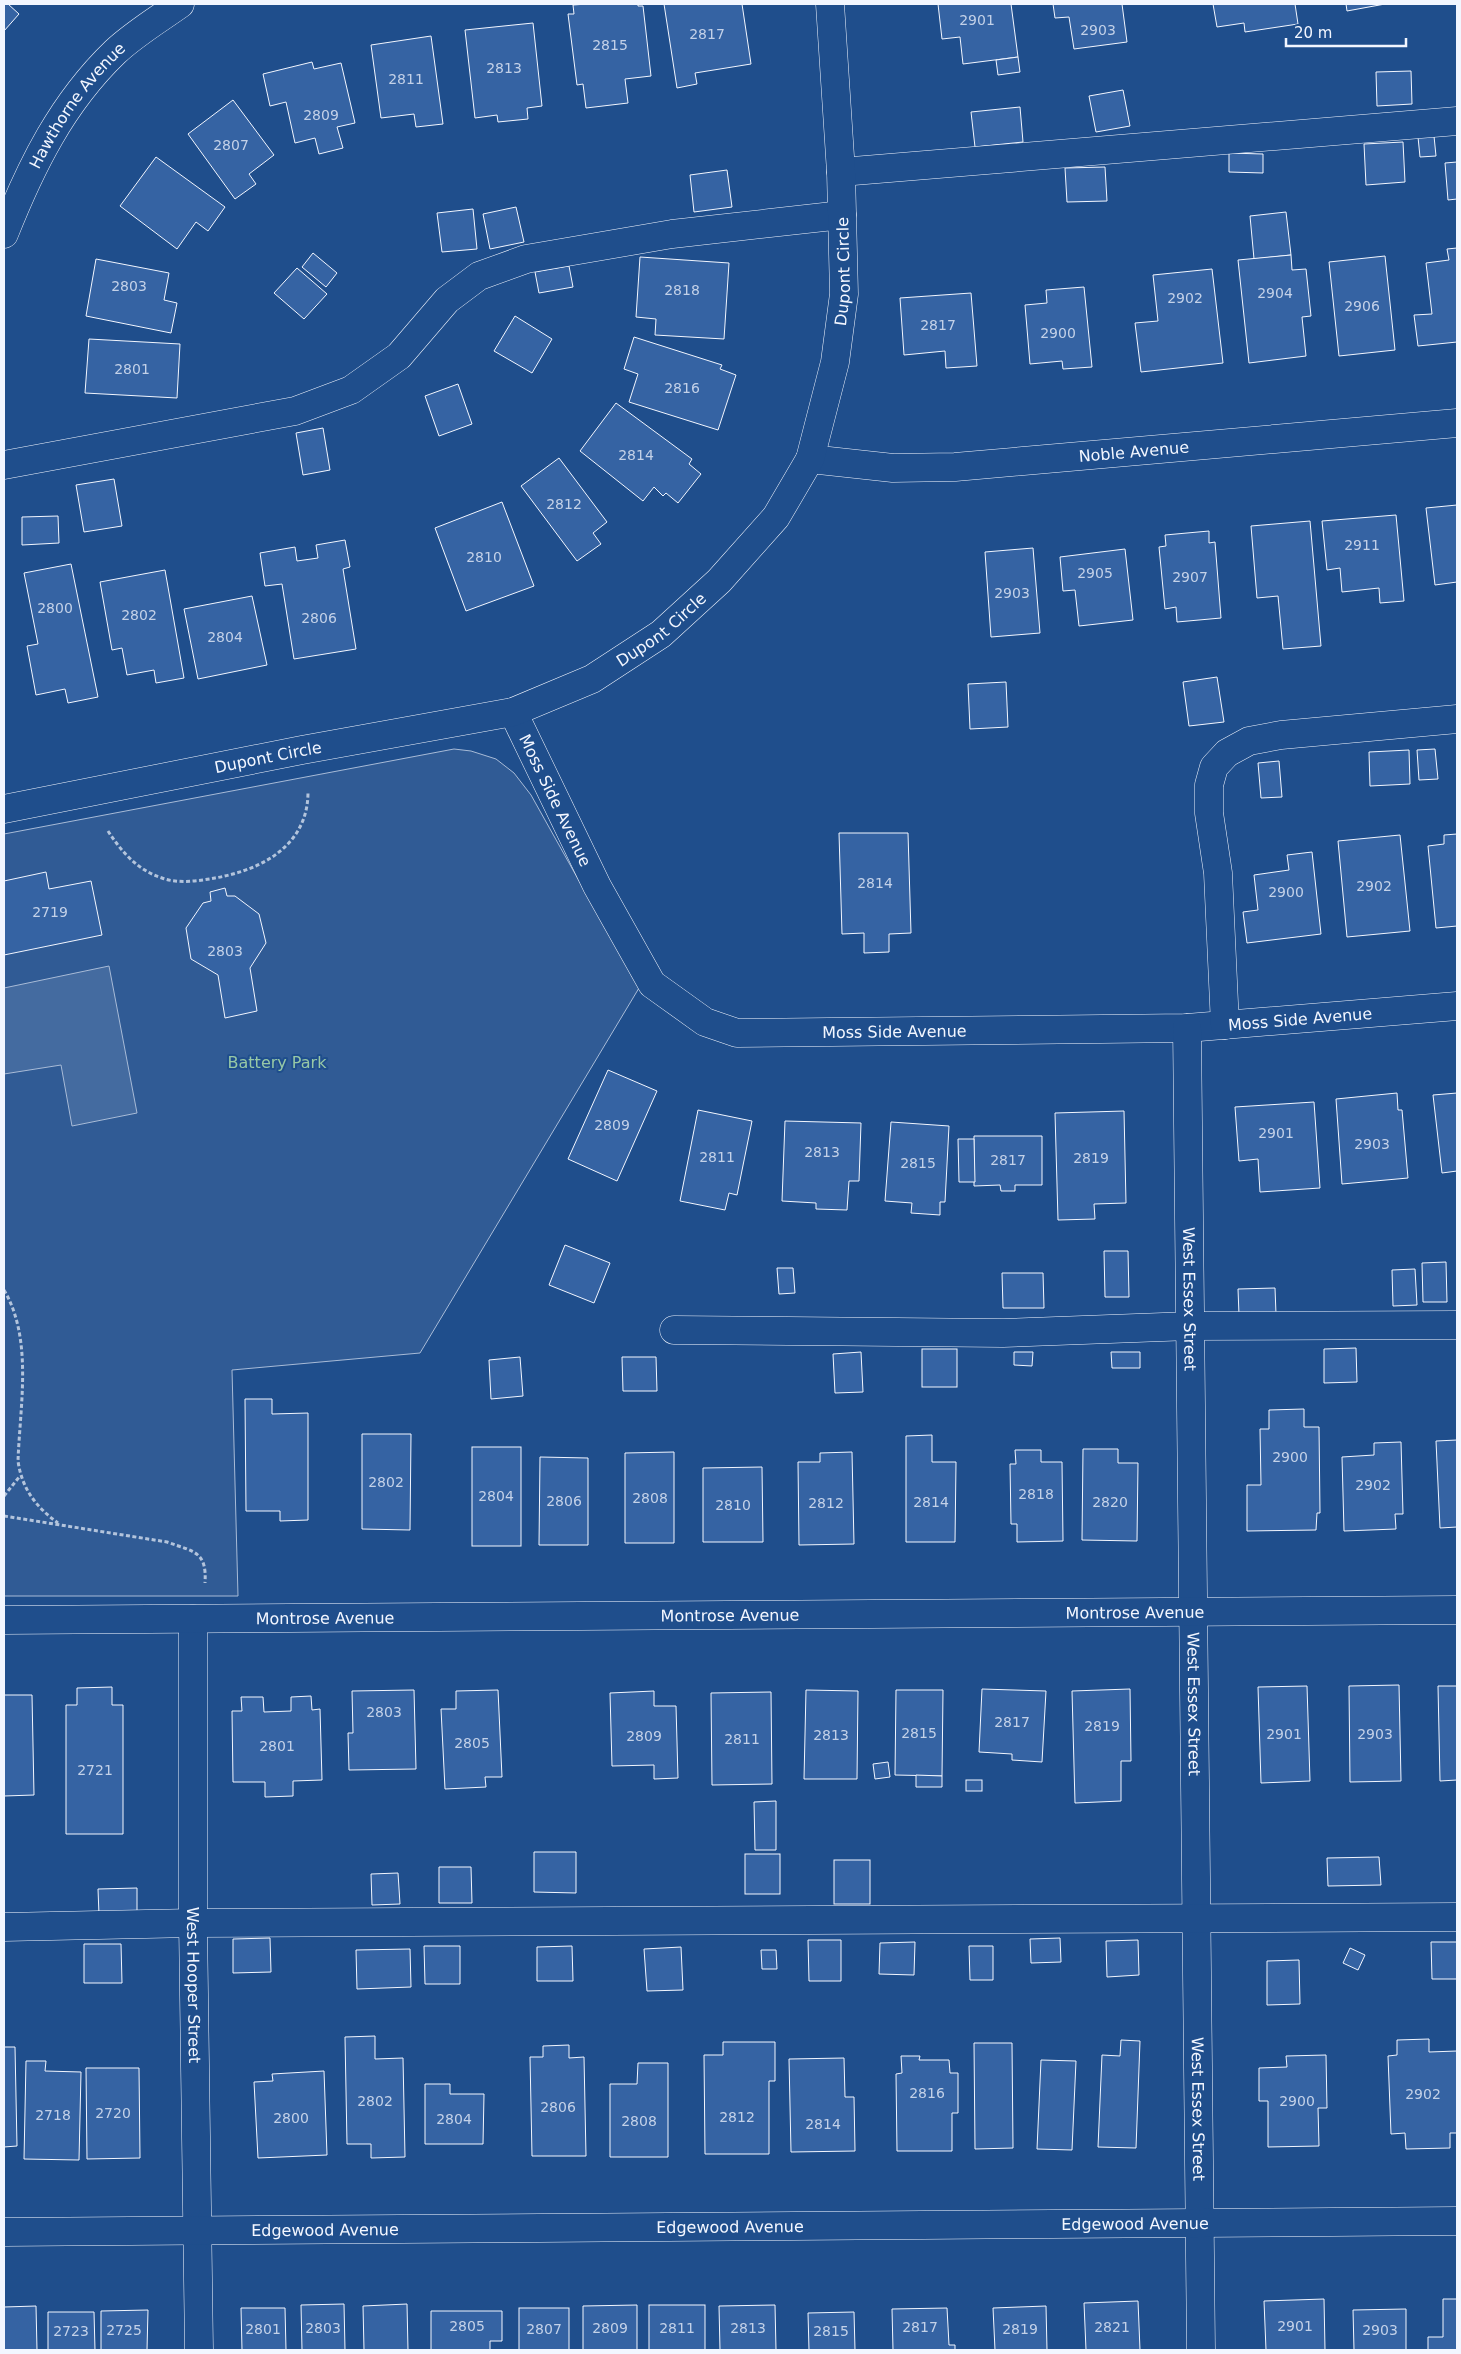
<svg xmlns="http://www.w3.org/2000/svg" width="1461" height="2354" viewBox="0 0 1461 2354" font-family="'DejaVu Sans',sans-serif">
	<style>
		.built { fill: #305b95; stroke: #a8bbd7 }
		.water { fill: #446ba0; stroke: #a8bbd7 }
		.building { fill: #3563a3; stroke: #f2f6ff }
		.lines { fill: none; stroke-linecap: round; stroke-linejoin: round }
		.minor-casing { stroke: #f2f6ff; stroke-width: 29 }
		.path { stroke: #b3c4dc; stroke-width: 3; stroke-dasharray: 4 2.5; stroke-linecap: butt }
		.minor { stroke: #1f4e8c; stroke-width: 28 }
		.labels { text-anchor: middle; dominant-baseline: central; stroke-width: 4; stroke-linejoin: round; paint-order: stroke }
		.number-label { font-size: 14px; fill: #c3d1e8 }
		.street-label { font-size: 16px; fill: #f2f6ff; stroke: #1f4e8c }
		.park-label { font-size: 16px; fill: #97c8a6; stroke: #1f4e8c }
	</style>
	<rect width="100%" height="100%" fill="#1f4e8c"/>
	<path class="built" d="M454,749L471,751L496,759L514,773L531,795L639,988L420,1353L232,1370L238,1596H4V834Z"/>
	<path class="water" d="M109,966L137,1113L72,1126L61,1065L4,1074V988Z"/>
	<g class="building">
		<path d="M4,4H8L19,14L4,31Z"/>
		<path d="M587,4H638V6H643L651,76L625,79L628,103L586,108L583,84L577,85L568,14H574L573,5Z"/>
		<path d="M664,4H742L751,64L695,73L697,84L677,88Z"/>
		<path d="M938,4H1011L1018,57L963,64L960,37L942,39Z"/>
		<path d="M1053,4H1122L1127,42L1074,49L1069,17L1055,18Z"/>
		<path d="M1213,4H1295L1298,24L1245,32L1244,23L1217,27Z"/>
		<path d="M1346,4H1385L1347,11Z"/>
		<path d="M533,23L542,106L527,108L528,119L498,122L497,115L475,118L465,30Z"/>
		<path d="M431,36L443,124L416,127L414,114L381,118L371,45Z"/>
		<path d="M1018,57L1020,72L998,75L996,60Z"/>
		<path d="M312,62L314,69L341,63L355,123L337,127L343,148L319,154L315,138L295,143L286,102L270,106L263,74Z"/>
		<path d="M1411,71L1412,104L1377,106L1376,72Z"/>
		<path d="M1123,90L1130,126L1096,132L1089,96Z"/>
		<path d="M233,100L274,155L249,174L256,184L235,199L188,134Z"/>
		<path d="M1020,107L1023,142L975,147L971,112Z"/>
		<path d="M1434,136L1436,156L1420,157L1418,137Z"/>
		<path d="M1403,142L1405,182L1366,185L1364,144Z"/>
		<path d="M1229,153L1263,154V173L1229,172Z"/>
		<path d="M156,157L225,207L208,231L196,222L177,249L120,206Z"/>
		<path d="M1457,162V199L1448,200L1445,163Z"/>
		<path d="M1105,167L1107,201L1067,202L1065,168Z"/>
		<path d="M727,170L732,207L694,212L690,175Z"/>
		<path d="M516,207L524,242L490,249L483,214Z"/>
		<path d="M473,209L477,249L442,252L437,213Z"/>
		<path d="M1286,212L1291,255L1254,259L1250,216Z"/>
		<path d="M1457,248V342L1418,346L1414,315L1432,314L1426,263L1449,260L1447,249Z"/>
		<path d="M313,253L337,273L326,287L302,267Z"/>
		<path d="M1291,255L1292,270L1306,269L1311,316L1302,317L1306,356L1249,363L1238,260Z"/>
		<path d="M1385,256L1395,350L1339,356L1329,262Z"/>
		<path d="M640,257L729,263L724,339L655,335L656,319L636,317Z"/>
		<path d="M96,259L169,273L164,300L177,303L171,333L86,316Z"/>
		<path d="M569,266L573,287L539,293L535,272Z"/>
		<path d="M297,268L327,294L304,319L274,293Z"/>
		<path d="M1212,269L1223,363L1141,372L1135,323L1158,321L1153,275Z"/>
		<path d="M1084,287L1092,367L1063,369L1062,361L1030,364L1025,305L1047,303L1046,290Z"/>
		<path d="M971,293L977,366L946,368L945,351L904,355L900,298Z"/>
		<path d="M515,316L552,339L532,373L494,351Z"/>
		<path d="M634,337L722,365L720,369L736,375L718,430L629,402L638,374L624,369Z"/>
		<path d="M89,339L180,344L177,398L85,393Z"/>
		<path d="M458,384L472,424L439,436L425,396Z"/>
		<path d="M616,403L692,459L689,464L701,474L678,503L666,493L663,496L654,487L643,501L580,451Z"/>
		<path d="M323,428L330,470L303,475L296,433Z"/>
		<path d="M559,458L607,522L593,533L601,544L577,561L521,486Z"/>
		<path d="M114,479L122,526L84,532L76,485Z"/>
		<path d="M502,502L534,586L466,611L435,528Z"/>
		<path d="M1457,505V582L1435,585L1426,508Z"/>
		<path d="M1396,515L1404,601L1380,603L1379,588L1342,592L1340,568L1327,570L1322,521Z"/>
		<path d="M58,516L59,543L22,545V517Z"/>
		<path d="M1310,521L1321,646L1283,649L1278,596L1257,598L1251,526Z"/>
		<path d="M1209,531V543L1215,542L1221,618L1177,622L1176,607L1165,609L1159,547L1166,546L1165,535Z"/>
		<path d="M345,540L350,567L343,569L356,649L294,659L282,584L265,586L260,553L295,547L297,561L318,558L316,545Z"/>
		<path d="M1033,548L1040,633L991,637L985,552Z"/>
		<path d="M1125,549L1133,620L1079,626L1075,590L1063,591L1060,557Z"/>
		<path d="M71,564L98,697L68,703L65,689L36,695L27,646L38,644L24,573Z"/>
		<path d="M165,570L184,678L156,683L154,670L127,675L122,648L112,650L100,582Z"/>
		<path d="M252,596L267,665L198,679L184,609Z"/>
		<path d="M1217,677L1224,722L1189,726L1183,682Z"/>
		<path d="M1006,682L1008,727L970,729L968,684Z"/>
		<path d="M1435,749L1438,779L1419,780L1417,750Z"/>
		<path d="M1409,750L1410,784L1370,786L1369,752Z"/>
		<path d="M1279,761L1282,797L1261,798L1258,763Z"/>
		<path d="M839,833H908L911,933L889,934V952L864,953V933L842,934Z"/>
		<path d="M1457,834V926L1436,928L1428,846L1444,844V835Z"/>
		<path d="M1400,835L1410,931L1347,937L1338,841Z"/>
		<path d="M1312,852L1321,934L1247,943L1243,912L1258,910L1254,875L1289,870L1287,855Z"/>
		<path d="M46,872L49,889L91,881L102,935L4,955V881Z"/>
		<path d="M225,888L227,896H235L259,914L266,943L250,968L257,1011L225,1018L218,975L191,959L186,928L203,903L211,901L210,892Z"/>
		<path d="M608,1070L657,1091L617,1181L568,1159Z"/>
		<path d="M1397,1093L1398,1110H1402L1408,1178L1342,1184L1336,1099Z"/>
		<path d="M1457,1093V1171L1442,1173L1433,1095Z"/>
		<path d="M1314,1102L1320,1188L1260,1192L1258,1159L1239,1161L1235,1107Z"/>
		<path d="M698,1110L752,1121L737,1195L729,1193L725,1210L680,1201Z"/>
		<path d="M1124,1111L1126,1203L1094,1204L1095,1219L1058,1220L1055,1113Z"/>
		<path d="M785,1121L861,1123L859,1181H849L847,1210L816,1209V1203L782,1201Z"/>
		<path d="M891,1122L949,1126L945,1202H940V1215L911,1213L912,1203L885,1201Z"/>
		<path d="M974,1136H1042V1185H1015V1191H1001L1000,1185L974,1186Z"/>
		<path d="M958,1139H974L975,1182H959Z"/>
		<path d="M565,1245L610,1263L594,1303L549,1285Z"/>
		<path d="M1104,1251H1128L1129,1297H1105Z"/>
		<path d="M1446,1262L1447,1302H1423L1422,1263Z"/>
		<path d="M777,1268H793L795,1293L779,1294Z"/>
		<path d="M1415,1269L1417,1305L1393,1306L1392,1270Z"/>
		<path d="M1002,1273H1043L1044,1308H1003Z"/>
		<path d="M1275,1288L1276,1314L1239,1315L1238,1289Z"/>
		<path d="M1356,1348L1357,1382L1324,1383V1349Z"/>
		<rect x="922" y="1349" width="35" height="38"/>
		<path d="M861,1352L863,1392L835,1393L833,1354Z"/>
		<path d="M1014,1352H1033L1032,1366L1014,1365Z"/>
		<path d="M1111,1352H1140V1368H1112Z"/>
		<path d="M520,1357L523,1396L491,1399L489,1360Z"/>
		<path d="M622,1357H656L657,1391H623Z"/>
		<path d="M245,1399H272V1414L308,1413V1520L280,1521V1511H246Z"/>
		<path d="M1304,1409V1427H1319L1320,1513H1317L1316,1530L1247,1531V1485H1261L1260,1429H1269V1410Z"/>
		<path d="M362,1434H411L410,1530L362,1529Z"/>
		<path d="M932,1435V1462H956L955,1542H906V1436Z"/>
		<path d="M1457,1440V1527L1440,1528L1436,1441Z"/>
		<path d="M1401,1442L1403,1514H1395L1396,1529L1344,1531L1342,1457L1374,1455V1443Z"/>
		<rect x="472" y="1447" width="49" height="99"/>
		<path d="M1083,1449H1118V1463H1138L1137,1541L1082,1540Z"/>
		<path d="M1015,1450H1041V1462H1062L1063,1541L1017,1542V1524H1011L1010,1464H1016Z"/>
		<path d="M674,1452V1543H625V1453Z"/>
		<path d="M852,1452L854,1544L799,1545L798,1462H820V1453Z"/>
		<path d="M540,1457L588,1458V1545H539Z"/>
		<path d="M762,1467L763,1542H703V1468Z"/>
		<path d="M1399,1685L1401,1781L1350,1782L1349,1686Z"/>
		<path d="M1307,1686L1310,1781L1261,1783L1258,1687Z"/>
		<path d="M1438,1686H1457V1780L1440,1781Z"/>
		<path d="M112,1687V1705H123V1834H66V1705H77V1688Z"/>
		<path d="M982,1689L1046,1691L1042,1762L1012,1760V1754L979,1752Z"/>
		<path d="M1130,1689L1131,1761H1121V1801L1075,1803L1072,1691Z"/>
		<path d="M414,1690L416,1769L349,1770L348,1733H353L352,1691Z"/>
		<path d="M498,1690L502,1777H485L486,1787L445,1789L441,1709H456V1691Z"/>
		<path d="M806,1690L858,1691L857,1779H804Z"/>
		<path d="M896,1690H943L942,1776L895,1775Z"/>
		<path d="M654,1691V1706H676L678,1778L654,1779V1765L612,1766L610,1693Z"/>
		<path d="M771,1692L772,1784L712,1785L711,1693Z"/>
		<path d="M4,1695H32L34,1795L4,1796Z"/>
		<path d="M311,1696L312,1710L320,1709L322,1780L293,1781V1796L265,1797V1782H233L232,1711H242L241,1697H263L264,1712L291,1711V1697Z"/>
		<path d="M888,1762L890,1777L875,1779L873,1764Z"/>
		<path d="M916,1775L942,1776V1787H916Z"/>
		<rect x="966" y="1780" width="16" height="11"/>
		<path d="M776,1801V1850H755L754,1802Z"/>
		<path d="M534,1852H576V1893L534,1892Z"/>
		<rect x="745" y="1854" width="35" height="40"/>
		<path d="M1379,1857L1381,1885L1328,1886L1327,1858Z"/>
		<rect x="834" y="1860" width="36" height="44"/>
		<path d="M439,1867H471L472,1903H439Z"/>
		<path d="M398,1873L400,1904L372,1905L371,1874Z"/>
		<path d="M137,1888V1914L99,1915L98,1889Z"/>
		<path d="M270,1938L271,1972L233,1973V1939Z"/>
		<path d="M1060,1938L1061,1962L1031,1963L1030,1939Z"/>
		<path d="M808,1940H841V1981H809Z"/>
		<path d="M1138,1940L1139,1975L1107,1977L1106,1941Z"/>
		<path d="M915,1942L914,1975L879,1974L880,1943Z"/>
		<path d="M1431,1942H1457V1979H1432Z"/>
		<path d="M84,1944H121L122,1983H84Z"/>
		<path d="M424,1946H460V1984H425Z"/>
		<path d="M572,1946L573,1981H537V1947Z"/>
		<path d="M969,1946H993V1980H970Z"/>
		<path d="M681,1947L683,1990L647,1991L644,1949Z"/>
		<path d="M1350,1948L1365,1955L1358,1970L1343,1963Z"/>
		<path d="M410,1949L411,1987L357,1989L356,1950Z"/>
		<path d="M761,1950H776L777,1969H762Z"/>
		<path d="M1299,1960L1300,2004L1267,2005V1961Z"/>
		<path d="M375,2036V2059L403,2058L405,2157L371,2158V2144H347L345,2037Z"/>
		<path d="M1429,2039V2052L1457,2051V2133H1450V2148L1406,2149L1405,2133L1391,2134L1388,2056L1397,2055V2040Z"/>
		<path d="M1121,2040L1140,2041L1136,2148L1098,2147L1102,2055L1120,2056Z"/>
		<path d="M723,2042H775V2081H769V2154H705L704,2055H723Z"/>
		<path d="M974,2043H1012L1013,2148L975,2149Z"/>
		<path d="M569,2045V2058L584,2057L586,2156H532L530,2057H543V2046Z"/>
		<path d="M4,2047H15L17,2146L4,2147Z"/>
		<path d="M1326,2055L1327,2108H1318L1319,2146L1268,2147V2101H1259V2068L1287,2067L1286,2056Z"/>
		<path d="M901,2056H920L919,2060H949L950,2073H958V2113H952V2151H897L896,2074L902,2073Z"/>
		<path d="M844,2058L845,2097H854L855,2151L791,2152L789,2059Z"/>
		<path d="M1041,2060L1076,2061L1072,2150L1037,2149Z"/>
		<path d="M26,2061H46L45,2071L81,2072L79,2160L24,2159Z"/>
		<path d="M638,2063H668V2157H610V2084H637Z"/>
		<path d="M86,2068H139L140,2158L87,2159Z"/>
		<path d="M324,2071L327,2155L258,2158L254,2082L273,2081L272,2074Z"/>
		<path d="M425,2084H450V2094H484L483,2144H425Z"/>
		<path d="M1324,2299L1325,2350H1266L1264,2301Z"/>
		<path d="M1443,2299H1457V2350H1428V2337H1443Z"/>
		<path d="M1138,2301L1140,2350H1086L1084,2303Z"/>
		<path d="M344,2304L345,2350H302L301,2305Z"/>
		<path d="M407,2304L408,2350H364L363,2306Z"/>
		<path d="M637,2305V2350H583V2306Z"/>
		<rect x="649" y="2305" width="56" height="45"/>
		<path d="M775,2305L776,2350H720L719,2306Z"/>
		<path d="M36,2306L37,2350H4V2307Z"/>
		<path d="M1046,2306L1047,2350H995L993,2308Z"/>
		<path d="M241,2308H285L286,2350H242Z"/>
		<rect x="519" y="2308" width="50" height="42"/>
		<path d="M947,2308L949,2345H955V2350H893L892,2309Z"/>
		<path d="M1406,2309V2350H1354L1353,2310Z"/>
		<path d="M148,2310L147,2350H101V2311Z"/>
		<path d="M431,2311H502V2341H490V2350H431Z"/>
		<path d="M48,2312H94L95,2350H48Z"/>
		<path d="M854,2312L855,2350H809L808,2313Z"/>
	</g>
	<g class="lines">
		<g class="minor-casing">
			<g id="minor">
				<path d="M841,172L1457,121"/>
				<path id="s1" d="M4,234C31,166 62,103 115,52C134,34 159,19 180,4"/>
				<path id="s2" d="M810,459L893,468L955,467L1457,423"/>
				<path d="M4,465L295,411L351,390L399,356L447,300L479,276L526,259L672,234L842,215"/>
				<path id="s3" d="M513,712L597,886L652,984L705,1022L737,1033L1187,1028L1457,1006"/>
				<path id="s4" d="M4,809L302,750L513,712L592,679L661,634L719,581L776,517L810,459L835,362L844,294L841,172L830,4"/>
				<path d="M1225,1025L1218,873L1209,813V785L1214,767L1227,753L1249,741L1281,735L1457,719"/>
				<path id="s5" d="M1187,1028L1201,2350"/>
				<path d="M674,1330L1003,1333L1190,1326L1457,1325"/>
				<path id="s6" d="M193,1619V1923L199,2350"/>
				<path id="s7" d="M4,1620L1457,1610"/>
				<path d="M4,1927L193,1923L1457,1917"/>
				<path id="s8" d="M4,2232L1457,2221"/>
			</g>
		</g>
		<g class="path">
			<path d="M108,831C121,851 137,870 162,878C178,884 198,881 215,878C261,870 308,846 308,792"/>
			<path d="M4,1290C33,1339 20,1405 18,1461C22,1489 36,1507 58,1523"/>
			<path d="M4,1496L20,1476"/>
			<path d="M4,1516L167,1542C194,1552 207,1551 205,1583"/>
		</g>
		<use href="#minor" class="minor"/>
	</g>
	<g class="labels">
		<g class="number-label">
			<text x="977" y="20">2901</text>
			<text x="1098" y="30">2903</text>
			<text x="707" y="34">2817</text>
			<text x="610" y="45">2815</text>
			<text x="504" y="68">2813</text>
			<text x="406" y="79">2811</text>
			<text x="321" y="115">2809</text>
			<text x="231" y="145">2807</text>
			<text x="129" y="286">2803</text>
			<text x="682" y="290">2818</text>
			<text x="1275" y="293">2904</text>
			<text x="1185" y="298">2902</text>
			<text x="1362" y="306">2906</text>
			<text x="938" y="325">2817</text>
			<text x="1058" y="333">2900</text>
			<text x="132" y="369">2801</text>
			<text x="682" y="388">2816</text>
			<text x="636" y="455">2814</text>
			<text x="564" y="504">2812</text>
			<text x="1362" y="545">2911</text>
			<text x="484" y="557">2810</text>
			<text x="1095" y="573">2905</text>
			<text x="1190" y="577">2907</text>
			<text x="1012" y="593">2903</text>
			<text x="55" y="608">2800</text>
			<text x="139" y="615">2802</text>
			<text x="319" y="618">2806</text>
			<text x="225" y="637">2804</text>
			<text x="875" y="883">2814</text>
			<text x="1374" y="886">2902</text>
			<text x="1286" y="892">2900</text>
			<text x="50" y="912">2719</text>
			<text x="225" y="951">2803</text>
			<text x="612" y="1125">2809</text>
			<text x="1276" y="1133">2901</text>
			<text x="1372" y="1144">2903</text>
			<text x="822" y="1152">2813</text>
			<text x="717" y="1157">2811</text>
			<text x="1091" y="1158">2819</text>
			<text x="1008" y="1160">2817</text>
			<text x="918" y="1163">2815</text>
			<text x="1290" y="1457">2900</text>
			<text x="386" y="1482">2802</text>
			<text x="1373" y="1485">2902</text>
			<text x="1036" y="1494">2818</text>
			<text x="496" y="1496">2804</text>
			<text x="650" y="1498">2808</text>
			<text x="564" y="1501">2806</text>
			<text x="931" y="1502">2814</text>
			<text x="1110" y="1502">2820</text>
			<text x="826" y="1503">2812</text>
			<text x="733" y="1505">2810</text>
			<text x="384" y="1712">2803</text>
			<text x="1012" y="1722">2817</text>
			<text x="1102" y="1726">2819</text>
			<text x="919" y="1733">2815</text>
			<text x="1284" y="1734">2901</text>
			<text x="1375" y="1734">2903</text>
			<text x="831" y="1735">2813</text>
			<text x="644" y="1736">2809</text>
			<text x="742" y="1739">2811</text>
			<text x="472" y="1743">2805</text>
			<text x="277" y="1746">2801</text>
			<text x="95" y="1770">2721</text>
			<text x="927" y="2093">2816</text>
			<text x="1423" y="2094">2902</text>
			<text x="375" y="2101">2802</text>
			<text x="1297" y="2101">2900</text>
			<text x="558" y="2107">2806</text>
			<text x="113" y="2113">2720</text>
			<text x="53" y="2115">2718</text>
			<text x="737" y="2117">2812</text>
			<text x="291" y="2118">2800</text>
			<text x="454" y="2119">2804</text>
			<text x="639" y="2121">2808</text>
			<text x="823" y="2124">2814</text>
			<text x="467" y="2326">2805</text>
			<text x="1295" y="2326">2901</text>
			<text x="920" y="2327">2817</text>
			<text x="1112" y="2327">2821</text>
			<text x="323" y="2328">2803</text>
			<text x="610" y="2328">2809</text>
			<text x="677" y="2328">2811</text>
			<text x="748" y="2328">2813</text>
			<text x="263" y="2329">2801</text>
			<text x="544" y="2329">2807</text>
			<text x="1020" y="2329">2819</text>
			<text x="124" y="2330">2725</text>
			<text x="1380" y="2330">2903</text>
			<text x="71" y="2331">2723</text>
			<text x="831" y="2331">2815</text>
		</g>
		<g class="street-label">
			<text stroke="none"><textPath href="#s1" startOffset="149">Hawthorne Avenue</textPath></text>
			<text stroke="none"><textPath href="#s4" startOffset="1109">Dupont Circle</textPath></text>
			<text stroke="none"><textPath href="#s2" startOffset="325">Noble Avenue</textPath></text>
			<text stroke="none"><textPath href="#s4" startOffset="689">Dupont Circle</textPath></text>
			<text stroke="none"><textPath href="#s4" startOffset="269">Dupont Circle</textPath></text>
			<text stroke="none"><textPath href="#s3" startOffset="98">Moss Side Avenue</textPath></text>
			<text stroke="none"><textPath href="#s3" startOffset="968">Moss Side Avenue</textPath></text>
			<text stroke="none"><textPath href="#s3" startOffset="562">Moss Side Avenue</textPath></text>
			<text stroke="none"><textPath href="#s5" startOffset="271">West Essex Street</textPath></text>
			<text stroke="none"><textPath href="#s7" startOffset="1131">Montrose Avenue</textPath></text>
			<text stroke="none"><textPath href="#s7" startOffset="726">Montrose Avenue</textPath></text>
			<text stroke="none"><textPath href="#s7" startOffset="321">Montrose Avenue</textPath></text>
			<text stroke="none"><textPath href="#s5" startOffset="676">West Essex Street</textPath></text>
			<text stroke="none"><textPath href="#s6" startOffset="366">West Hooper Street</textPath></text>
			<text stroke="none"><textPath href="#s5" startOffset="1081">West Essex Street</textPath></text>
			<text stroke="none"><textPath href="#s8" startOffset="1131">Edgewood Avenue</textPath></text>
			<text stroke="none"><textPath href="#s8" startOffset="726">Edgewood Avenue</textPath></text>
			<text stroke="none"><textPath href="#s8" startOffset="321">Edgewood Avenue</textPath></text>
		</g>
		<g class="park-label">
			<text x="277" y="1062">Battery Park</text>
		</g>
	</g>
	<rect width="1461" height="2354" fill="none" stroke="#f2f6ff" stroke-width="10"/>
	<path d="M1286 38v8h120v-8" fill="none" stroke="#f2f6ff" stroke-width="2.5"/>
	<text x="1294" y="38" font-size="15" fill="#f2f6ff" stroke="#1f4e8c" stroke-width="4" paint-order="stroke">20 m</text>
</svg>
